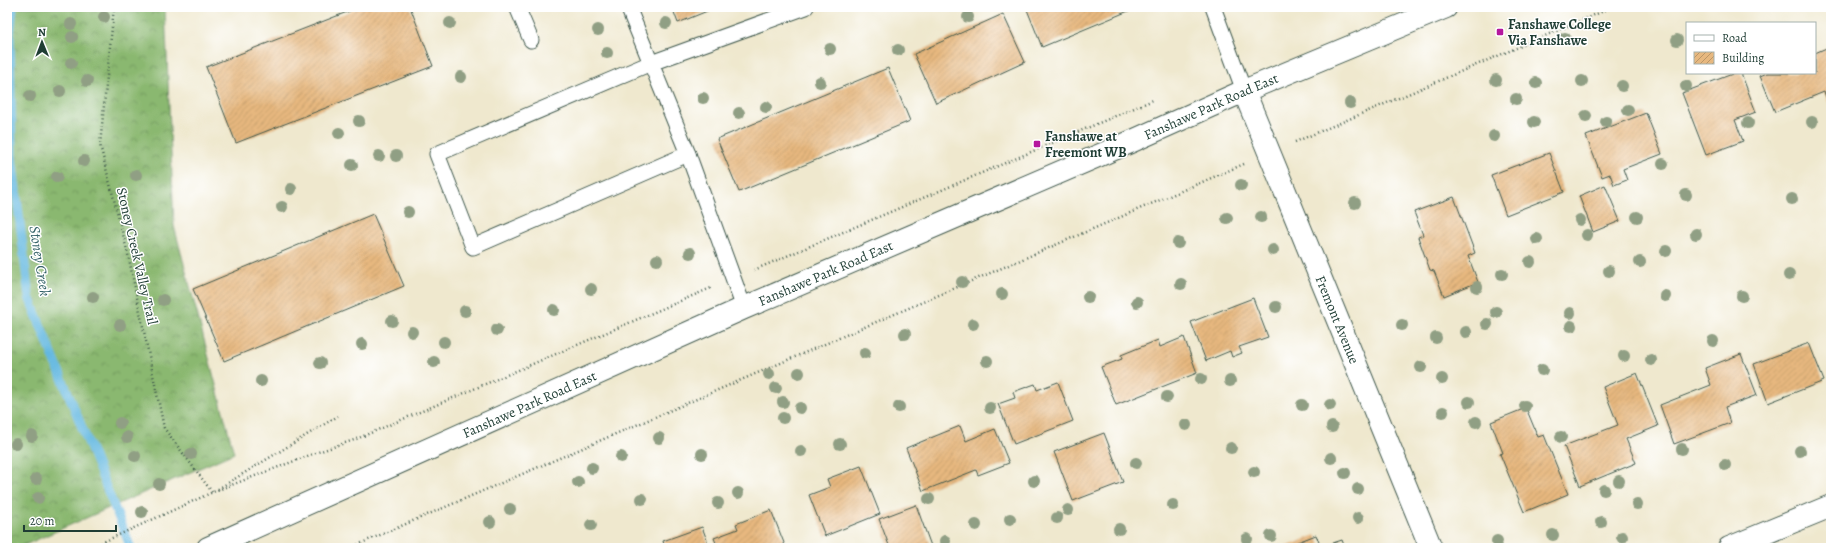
<svg xmlns="http://www.w3.org/2000/svg" width="1838" height="555" viewBox="0 0 1838 555" font-family="Alegreya,serif">
	<style>
		.forest { fill: url(#forest-crowns); stroke: #547a52 }
		.lines { fill: none; stroke-linecap: round; stroke-linejoin: round }
		.stream { stroke: #64b8e0; stroke-width: 9 }
		.building { fill: url(#building-hatch) }
		.lane-casing { stroke: #3e574b; stroke-width: 17 }
		.street-casing { stroke: #3e574b; stroke-width: 24 }
		.secondary-casing { stroke: #3e574b; stroke-width: 24 }
		.path { stroke: #3e574b; stroke-width: 2.5; stroke-dasharray: 1 3; stroke-linecap: butt }
		.lane { stroke: #fff; stroke-width: 15 }
		.street { stroke: #fff; stroke-width: 22 }
		.secondary { stroke: #fff; stroke-width: 22 }
		.tree { fill: #909f84 }
		.poi-dot { fill: #b5179e; stroke: #fff; stroke-width: 1.5 }
		.labels { text-anchor: middle; dominant-baseline: central; stroke-width: 3; stroke-linejoin: round; paint-order: stroke }
		.poi-label { font-size: 14px; font-weight: bold; fill: #1f3d34; stroke: #fff; text-anchor: start }
		.street-label { font-size: 14px; fill: #1f3d34; stroke: #fff }
		.water-label { font-size: 15px; font-style: italic; fill: #346268; stroke: #fff }
	</style>
	<defs>
		<pattern id="forest-crowns" width="20" height="18" patternUnits="userSpaceOnUse"><rect width="20" height="18" fill="#8ab870"/><path d="M2 6a3 3 0 1 1 6 0M12 15a3 3 0 1 1 6 0" fill="none" stroke="#70975d"/></pattern>
		<pattern id="building-hatch" width="6" height="6" patternUnits="userSpaceOnUse"><rect width="6" height="6" fill="#e7b87f"/><path d="M-1 1l2-2M0 6l6-6M5 7l2-2" fill="none" stroke="#bb9769"/></pattern>
	</defs>
	<rect width="100%" height="100%" fill="#fff"/>
	<filter id="ink" filterUnits="userSpaceOnUse"><feTurbulence type="fractalNoise" baseFrequency=".025" numOctaves="2"/><feDisplacementMap in="SourceGraphic" scale="8" xChannelSelector="R" yChannelSelector="G"/><feConvolveMatrix kernelMatrix="1 2 1 2 8 2 1 2 1" color-interpolation-filters="sRGB"/></filter>
	<filter id="wash" filterUnits="userSpaceOnUse"><feTurbulence type="fractalNoise" baseFrequency=".012" numOctaves="4" result="noise"/><feDisplacementMap in="SourceGraphic" scale="16" xChannelSelector="R" yChannelSelector="G"/><feGaussianBlur stdDeviation="0.9" result="paint"/><feColorMatrix in="noise" values="0 0 0 0 0 0 0 0 0 0 0 0 0 0 0 0 0 1.4 0 .05"/><feComposite in="paint" operator="in"/></filter>
	<g filter="url(#wash)">
		<rect width="100%" height="100%" fill="#efe8ce"/>
		<path class="forest" d="M7,7H165L174,226L234,453L18,548H7Z"/>
		<g class="lines">
			<path class="stream" d="M13,7L10,34L12,157L29,297L131,548"/>
		</g>
		<g id="blocks">
			<g class="building">
				<path d="M360,7H410L433,66L236,143L206,67Z"/>
				<path d="M672,7H717L678,23Z"/>
				<path d="M1026,7H1138L1042,47Z"/>
				<path d="M1003,14L1025,62L936,103L914,54Z"/>
				<path d="M1831,46V103L1829,104L1824,92L1775,112L1760,76L1767,73H1815V53Z"/>
				<path d="M888,68L910,121L739,192L717,139Z"/>
				<path d="M1735,73H1741L1756,112L1735,120L1743,141L1706,155L1682,93Z"/>
				<path d="M1646,113L1662,154L1623,169L1627,180L1614,185L1610,174L1602,177L1586,136Z"/>
				<path d="M1549,153L1564,192L1506,215L1491,175Z"/>
				<path d="M1605,185L1620,221L1593,232L1579,196Z"/>
				<path d="M1454,197L1475,253L1468,256L1478,282L1444,296L1434,271L1430,270L1418,237L1423,235L1414,212Z"/>
				<path d="M373,214L404,286L224,361L193,289Z"/>
				<path d="M1253,298L1268,337L1239,347L1242,353L1232,357L1230,351L1206,361L1191,322Z"/>
				<path d="M1184,337L1197,373L1116,405L1101,367L1122,359L1121,355L1158,340L1160,347Z"/>
				<path d="M1809,343L1824,381L1768,403L1754,364Z"/>
				<path d="M1741,354L1757,395L1725,407L1730,423L1674,444L1660,405L1711,385L1705,368Z"/>
				<path d="M1637,373L1658,426L1626,439L1636,463L1580,486L1564,446L1618,425L1603,387Z"/>
				<path d="M1058,382L1073,421L1014,444L998,404L1015,398L1013,392L1035,384L1037,390Z"/>
				<path d="M1526,408L1538,437L1544,435L1568,494L1524,512L1500,454L1503,453L1491,422Z"/>
				<path d="M960,426L966,441L995,429L1009,463L978,475L976,470L923,491L906,448Z"/>
				<path d="M1104,433L1123,482L1073,501L1054,452Z"/>
				<path d="M861,466L880,514L825,536L809,495L830,487L827,479Z"/>
				<path d="M916,505L931,546L926,548H890L879,519Z"/>
				<path d="M771,510L786,548H718L714,538L738,529L736,524Z"/>
				<path d="M702,527L710,548H665L663,541Z"/>
				<path d="M1316,535L1321,547L1342,540L1345,548H1282Z"/>
			</g>
		</g>
	</g>
	<g filter="url(#ink)">
		<use href="#blocks" fill-opacity="0" stroke="#3e574b" stroke-width="1"/>
		<g class="lines">
			<g class="lane-casing">
				<g id="lane">
					<path d="M517,7L531,40"/>
					<path d="M628,7L688,154L744,308"/>
					<path d="M1213,7L1244,91"/>
					<path d="M688,154L473,247L437,154L651,63L806,7"/>
				</g>
			</g>
			<g class="street-casing">
				<g id="street">
					<path id="s1" d="M1244,91L1431,548"/>
					<path d="M1729,548L1831,506"/>
				</g>
			</g>
			<g class="secondary-casing">
				<g id="secondary">
					<path id="s2" d="M208,548L744,308L1128,143L1244,91L1446,7"/>
				</g>
			</g>
			<g class="path">
				<path d="M114,7L100,145L128,254L164,428L212,492"/>
				<path d="M1295,142L1613,7"/>
				<path d="M754,270L1153,100"/>
				<path d="M218,489L338,416"/>
				<path d="M90,548L213,492L318,452L354,440L711,288"/>
				<path d="M350,548L1244,164"/>
			</g>
			<use href="#lane" class="lane"/>
			<use href="#street" class="street"/>
			<use href="#secondary" class="secondary"/>
		</g>
		<g class="tree">
			<circle cx="104" cy="17" r="6"/>
			<circle cx="968" cy="17" r="6"/>
			<circle cx="450" cy="23" r="6"/>
			<circle cx="666" cy="23" r="6"/>
			<circle cx="71" cy="24" r="6"/>
			<circle cx="598" cy="30" r="6"/>
			<circle cx="72" cy="37" r="6"/>
			<circle cx="1565" cy="38" r="6"/>
			<circle cx="1677" cy="40" r="6"/>
			<circle cx="830" cy="49" r="6"/>
			<circle cx="898" cy="50" r="6"/>
			<circle cx="607" cy="53" r="6"/>
			<circle cx="71" cy="63" r="6"/>
			<circle cx="461" cy="77" r="6"/>
			<circle cx="1496" cy="80" r="6"/>
			<circle cx="87" cy="81" r="6"/>
			<circle cx="1582" cy="81" r="6"/>
			<circle cx="820" cy="82" r="6"/>
			<circle cx="1536" cy="83" r="6"/>
			<circle cx="1622" cy="86" r="6"/>
			<circle cx="1686" cy="86" r="6"/>
			<circle cx="60" cy="91" r="6"/>
			<circle cx="30" cy="96" r="6"/>
			<circle cx="703" cy="98" r="6"/>
			<circle cx="1516" cy="99" r="6"/>
			<circle cx="1350" cy="103" r="6"/>
			<circle cx="766" cy="107" r="6"/>
			<circle cx="1628" cy="110" r="6"/>
			<circle cx="739" cy="113" r="6"/>
			<circle cx="1586" cy="116" r="6"/>
			<circle cx="359" cy="121" r="6"/>
			<circle cx="1534" cy="122" r="6"/>
			<circle cx="1606" cy="122" r="6"/>
			<circle cx="1812" cy="122" r="6"/>
			<circle cx="1748" cy="123" r="6"/>
			<circle cx="339" cy="133" r="6"/>
			<circle cx="1494" cy="136" r="6"/>
			<circle cx="379" cy="156" r="6"/>
			<circle cx="396" cy="156" r="6"/>
			<circle cx="84" cy="161" r="6"/>
			<circle cx="1663" cy="164" r="6"/>
			<circle cx="352" cy="165" r="6"/>
			<circle cx="136" cy="175" r="6"/>
			<circle cx="57" cy="177" r="6"/>
			<circle cx="1241" cy="185" r="6"/>
			<circle cx="291" cy="189" r="6"/>
			<circle cx="1686" cy="195" r="6"/>
			<circle cx="1792" cy="199" r="6"/>
			<circle cx="1355" cy="203" r="6"/>
			<circle cx="282" cy="207" r="6"/>
			<circle cx="408" cy="212" r="6"/>
			<circle cx="1261" cy="217" r="6"/>
			<circle cx="1637" cy="217" r="6"/>
			<circle cx="1227" cy="218" r="6"/>
			<circle cx="1580" cy="220" r="6"/>
			<circle cx="1696" cy="234" r="6"/>
			<circle cx="1587" cy="235" r="6"/>
			<circle cx="1537" cy="239" r="6"/>
			<circle cx="1178" cy="243" r="6"/>
			<circle cx="1273" cy="250" r="6"/>
			<circle cx="1666" cy="251" r="6"/>
			<circle cx="690" cy="253" r="6"/>
			<circle cx="657" cy="260" r="6"/>
			<circle cx="1530" cy="262" r="6"/>
			<circle cx="1640" cy="262" r="6"/>
			<circle cx="1609" cy="271" r="6"/>
			<circle cx="1502" cy="274" r="6"/>
			<circle cx="1789" cy="275" r="6"/>
			<circle cx="962" cy="282" r="6"/>
			<circle cx="1181" cy="284" r="6"/>
			<circle cx="1477" cy="287" r="6"/>
			<circle cx="591" cy="289" r="6"/>
			<circle cx="1002" cy="294" r="6"/>
			<circle cx="1665" cy="296" r="6"/>
			<circle cx="1742" cy="296" r="6"/>
			<circle cx="93" cy="297" r="6"/>
			<circle cx="1088" cy="297" r="6"/>
			<circle cx="163" cy="300" r="6"/>
			<circle cx="1137" cy="302" r="6"/>
			<circle cx="1276" cy="307" r="6"/>
			<circle cx="554" cy="310" r="6"/>
			<circle cx="465" cy="311" r="6"/>
			<circle cx="1496" cy="312" r="6"/>
			<circle cx="1570" cy="313" r="6"/>
			<circle cx="392" cy="321" r="6"/>
			<circle cx="973" cy="324" r="6"/>
			<circle cx="1487" cy="324" r="6"/>
			<circle cx="120" cy="325" r="6"/>
			<circle cx="1402" cy="325" r="6"/>
			<circle cx="1571" cy="326" r="6"/>
			<circle cx="497" cy="330" r="6"/>
			<circle cx="412" cy="332" r="6"/>
			<circle cx="1466" cy="332" r="6"/>
			<circle cx="905" cy="334" r="6"/>
			<circle cx="1436" cy="338" r="6"/>
			<circle cx="1713" cy="341" r="6"/>
			<circle cx="444" cy="342" r="6"/>
			<circle cx="362" cy="344" r="6"/>
			<circle cx="865" cy="353" r="6"/>
			<circle cx="1624" cy="356" r="6"/>
			<circle cx="1651" cy="360" r="6"/>
			<circle cx="987" cy="361" r="6"/>
			<circle cx="434" cy="362" r="6"/>
			<circle cx="320" cy="363" r="6"/>
			<circle cx="1421" cy="367" r="6"/>
			<circle cx="1542" cy="370" r="6"/>
			<circle cx="799" cy="373" r="6"/>
			<circle cx="769" cy="374" r="6"/>
			<circle cx="1201" cy="379" r="6"/>
			<circle cx="1442" cy="379" r="6"/>
			<circle cx="261" cy="381" r="6"/>
			<circle cx="1230" cy="381" r="6"/>
			<circle cx="776" cy="388" r="6"/>
			<circle cx="1167" cy="397" r="6"/>
			<circle cx="783" cy="402" r="6"/>
			<circle cx="1469" cy="402" r="6"/>
			<circle cx="1302" cy="405" r="6"/>
			<circle cx="1330" cy="405" r="6"/>
			<circle cx="1525" cy="406" r="6"/>
			<circle cx="899" cy="407" r="6"/>
			<circle cx="800" cy="408" r="6"/>
			<circle cx="990" cy="408" r="6"/>
			<circle cx="1443" cy="412" r="6"/>
			<circle cx="783" cy="418" r="6"/>
			<circle cx="1476" cy="422" r="6"/>
			<circle cx="120" cy="423" r="6"/>
			<circle cx="1186" cy="425" r="6"/>
			<circle cx="1332" cy="427" r="6"/>
			<circle cx="32" cy="436" r="6"/>
			<circle cx="127" cy="437" r="6"/>
			<circle cx="1561" cy="437" r="6"/>
			<circle cx="659" cy="438" r="6"/>
			<circle cx="16" cy="444" r="6"/>
			<circle cx="840" cy="444" r="6"/>
			<circle cx="1231" cy="448" r="6"/>
			<circle cx="1682" cy="449" r="6"/>
			<circle cx="801" cy="451" r="6"/>
			<circle cx="1800" cy="451" r="6"/>
			<circle cx="191" cy="454" r="6"/>
			<circle cx="702" cy="454" r="6"/>
			<circle cx="135" cy="456" r="6"/>
			<circle cx="621" cy="457" r="6"/>
			<circle cx="1331" cy="458" r="6"/>
			<circle cx="1136" cy="463" r="6"/>
			<circle cx="1725" cy="465" r="6"/>
			<circle cx="592" cy="468" r="6"/>
			<circle cx="1254" cy="472" r="6"/>
			<circle cx="1345" cy="473" r="6"/>
			<circle cx="36" cy="479" r="6"/>
			<circle cx="1034" cy="481" r="6"/>
			<circle cx="1619" cy="481" r="6"/>
			<circle cx="578" cy="482" r="6"/>
			<circle cx="159" cy="484" r="6"/>
			<circle cx="1358" cy="489" r="6"/>
			<circle cx="1604" cy="490" r="6"/>
			<circle cx="738" cy="493" r="6"/>
			<circle cx="38" cy="498" r="6"/>
			<circle cx="642" cy="499" r="6"/>
			<circle cx="929" cy="499" r="6"/>
			<circle cx="718" cy="503" r="6"/>
			<circle cx="1637" cy="504" r="6"/>
			<circle cx="1173" cy="505" r="6"/>
			<circle cx="510" cy="509" r="6"/>
			<circle cx="1068" cy="510" r="6"/>
			<circle cx="142" cy="512" r="6"/>
			<circle cx="1057" cy="518" r="6"/>
			<circle cx="1358" cy="518" r="6"/>
			<circle cx="1010" cy="519" r="6"/>
			<circle cx="490" cy="522" r="6"/>
			<circle cx="1601" cy="522" r="6"/>
			<circle cx="591" cy="525" r="6"/>
			<circle cx="976" cy="525" r="6"/>
			<circle cx="1119" cy="529" r="6"/>
			<circle cx="1553" cy="535" r="6"/>
			<circle cx="1271" cy="536" r="6"/>
			<circle cx="1622" cy="537" r="6"/>
			<circle cx="1247" cy="539" r="6"/>
			<circle cx="945" cy="541" r="6"/>
			<circle cx="1497" cy="541" r="6"/>
		</g>
	</g>
	<g class="poi-dot">
		<rect x="1496" y="28" width="8" height="8" rx="2"/>
		<rect x="1033" y="140" width="8" height="8" rx="2"/>
	</g>
	<g class="labels">
		<g class="poi-label">
			<text x="1508" y="24">Fanshawe College<tspan x="1508" dy="16">Via Fanshawe</tspan></text>
			<text x="1045" y="136">Fanshawe at<tspan x="1045" dy="16">Freemont WB</tspan></text>
		</g>
		<g class="street-label">
			<text stroke="none"><textPath href="#s2" startOffset="1096">Fanshawe Park Road East</textPath></text>
			<text transform="translate(137 256) rotate(77)">Stoney Creek Valley Trail</text>
			<text stroke="none"><textPath href="#s2" startOffset="676">Fanshawe Park Road East</textPath></text>
			<text stroke="none"><textPath href="#s1" startOffset="247">Fremont Avenue</textPath></text>
			<text stroke="none"><textPath href="#s2" startOffset="352">Fanshawe Park Road East</textPath></text>
		</g>
		<g class="water-label">
			<text transform="translate(40 261) rotate(81)">Stoney Creek</text>
		</g>
	</g>
	<rect width="1838" height="555" fill="none" stroke="#fff" stroke-width="24"/>
	<rect x="1686" y="22" width="130" height="52" fill="#ffffff" stroke="#a5b1ae"/>
	<rect x="1694" y="35" width="20" height="6" fill="#ffffff" stroke="#a5b1ae"/>
	<text x="1722" y="42" font-size="12" fill="#1f3d34">Road</text>
	<rect x="1694" y="52" width="20" height="12" fill="url(#building-hatch)" stroke="#a5b1ae"/>
	<text x="1722" y="62" font-size="12" fill="#1f3d34">Building</text>
	<g transform="translate(42 42) rotate(359)" stroke="#ffffff" stroke-width="3" paint-order="stroke">
	<path d="M0-3L7 15L0 10L-7 15Z" fill="#1f3d34"/>
	<text y="-6" font-size="11" font-weight="bold" text-anchor="middle" fill="#1f3d34">N</text>
	</g>
	<path d="M24 525v6h92v-6" fill="none" stroke="#1f3d34" stroke-width="2"/>
	<text x="30" y="525" font-size="12" fill="#1f3d34" stroke="#ffffff" stroke-width="3" paint-order="stroke">20 m</text>
</svg>
